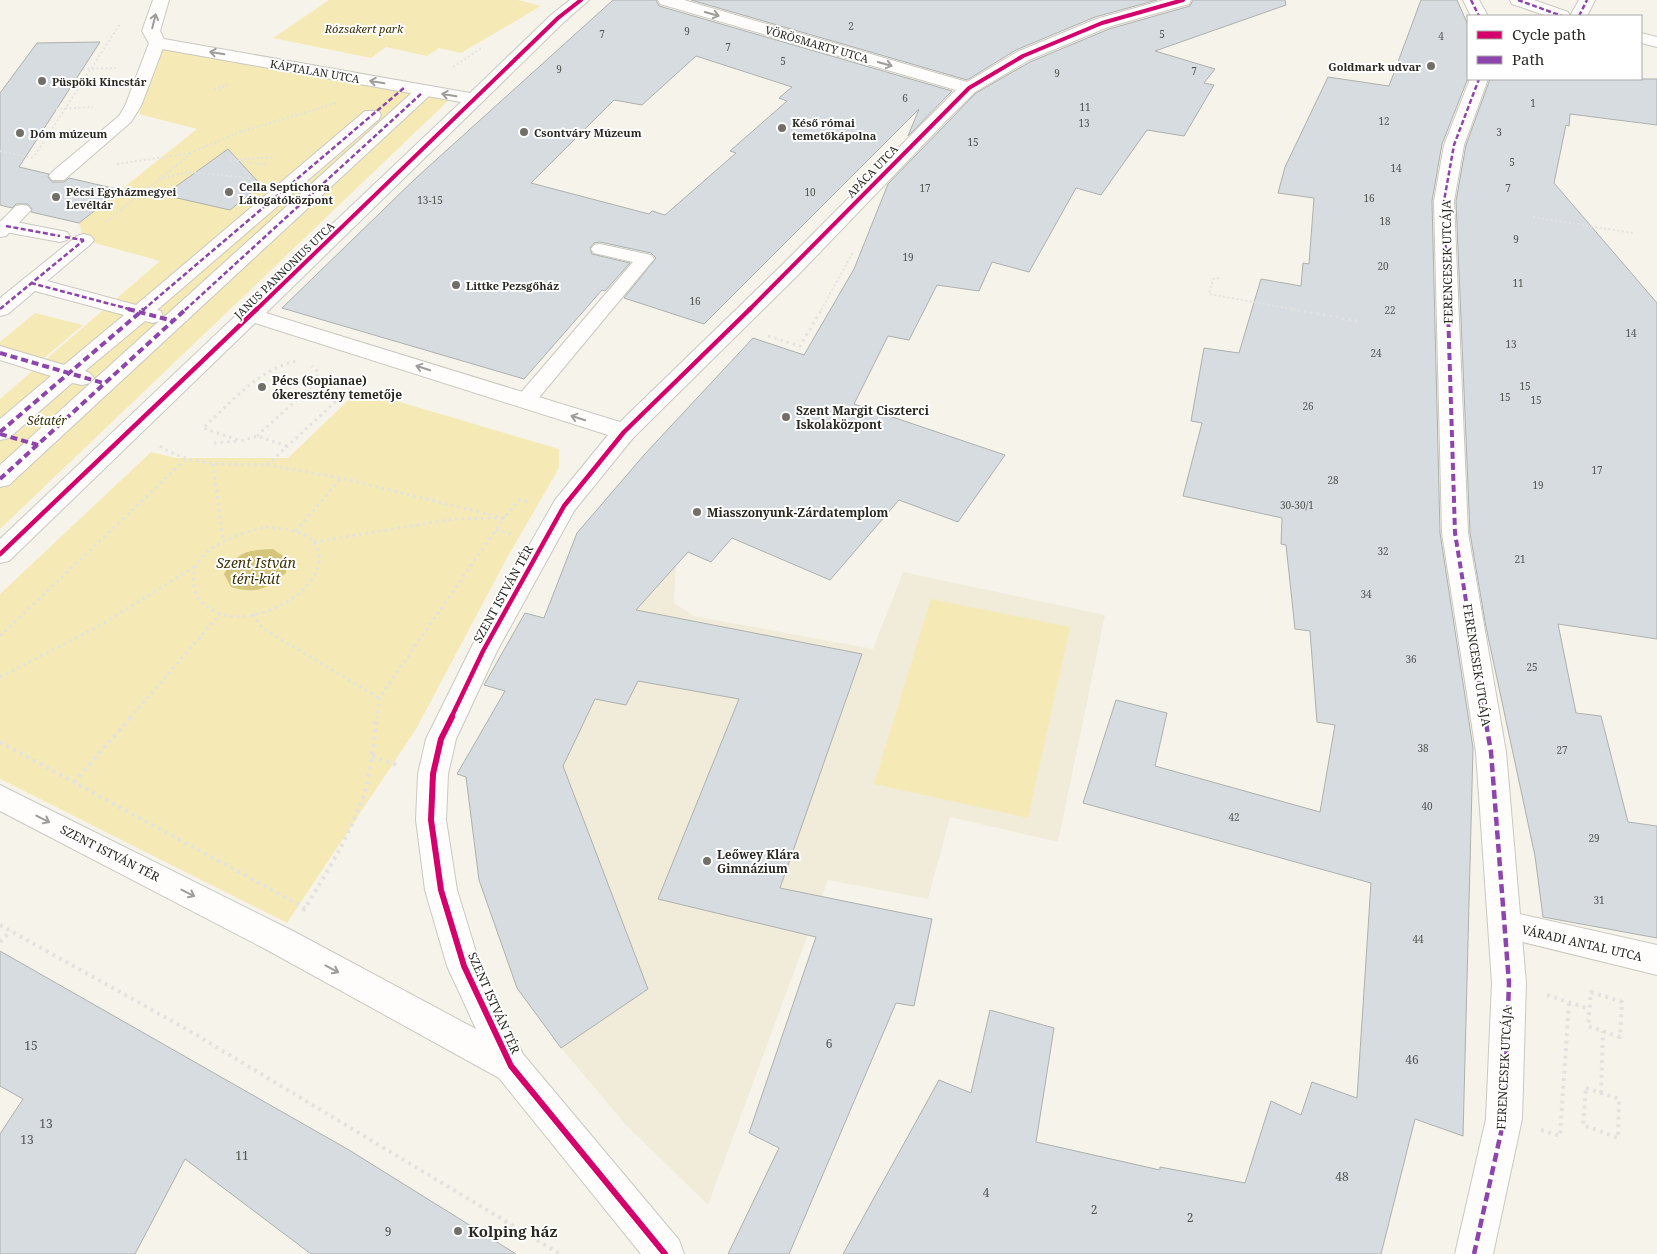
<svg xmlns="http://www.w3.org/2000/svg" width="1657" height="1254" viewBox="0 0 1657 1254" font-family="'Noto Serif',serif">
	<style>
		.built { fill: #f0ecd9 }
		.green { fill: #f5eab5 }
		.water { fill: #d5c67b }
		.building { fill: #d6dce0; stroke: #aeb0ae; fill-rule: evenodd }
		.lines { fill: none; stroke-linecap: round; stroke-linejoin: round }
		.service-casing { stroke: #cac8c0; stroke-width: 2 }
		.pedestrian-casing { stroke: #cac8c0; stroke-width: 2 }
		.minor-casing { stroke: #cac8c0; stroke-width: 2 }
		.path-far2 { stroke: #e3e2df; stroke-width: 2; stroke-dasharray: 2 2.5; stroke-linecap: butt }
		.path-far1 { stroke: #e3e2df; stroke-width: 3; stroke-dasharray: 2.5 4; stroke-linecap: butt }
		.path { stroke: #e3e2df; stroke-width: 4; stroke-dasharray: 3 4.5; stroke-linecap: butt }
		.service { fill: #fefdfc; fill-rule: evenodd }
		.pedestrian { fill: #fefdfc; fill-rule: evenodd }
		.minor { fill: #fefdfc; fill-rule: evenodd }
		.quiet-far2 { stroke: #8e44ad; stroke-width: 2.5; stroke-dasharray: 5 2.5; stroke-linecap: butt }
		.quiet-far1 { stroke: #8e44ad; stroke-width: 4; stroke-dasharray: 7 4; stroke-linecap: butt }
		.quiet { stroke: #8e44ad; stroke-width: 4.5; stroke-dasharray: 9 4.5; stroke-linecap: butt }
		.cycleway-far2-casing { stroke: #fff; stroke-width: 5.5 }
		.cycleway-far1-casing { stroke: #fff; stroke-width: 8 }
		.cycleway-casing { stroke: #fff; stroke-width: 9 }
		.cycleway-far2 { stroke: #d6006c; stroke-width: 4 }
		.cycleway-far1 { stroke: #d6006c; stroke-width: 4.5 }
		.cycleway { stroke: #d6006c; stroke-width: 6 }
		.oneway { stroke: #9e9d99 }
		.poi-dot { fill: #716f67; stroke: #fff; stroke-width: 2 }
		.labels { text-anchor: middle; dominant-baseline: central; stroke-width: 4; stroke-linejoin: round; paint-order: stroke }
		.number-label { font-size: 10px; fill: #545551 }
		.far-park-label { font-size: 11px; font-style: italic; fill: #352c00; stroke: #fff }
		.far-street-label { font-size: 11px; fill: #292821; stroke: #fff }
		.far-poi-label { font-size: 11px; font-weight: bold; fill: #292821; stroke: #fff; text-anchor: start }
		.street-label { font-size: 12px; fill: #292821; stroke: #fff }
		.poi-label { font-size: 12px; font-weight: bold; fill: #292821; stroke: #fff; text-anchor: start }
		.park-label { font-size: 12px; font-style: italic; fill: #352c00; stroke: #fff }
		.near-number-label { font-size: 12px; fill: #545551 }
		.water-label { font-size: 14px; font-style: italic; fill: #3c3306; stroke: #fff }
		.near-poi-label { font-size: 15px; font-weight: bold; fill: #292821; stroke: #fff; text-anchor: start }
	</style>
	<rect width="100%" height="100%" fill="#f6f4ea"/>
	<path class="built" d="M577,533L676,565L674,603L694,616L873,649L903,572L1105,615L1058,842L950,817L928,899L828,880L708,1205L626,1125L561,1048L479,880L466,778L457,774L505,691L484,685L525,613L544,618Z"/>
	<g class="green">
		<path d="M329,0H518L541,6L461,53L439,48L427,56L386,47L371,58L273,38Z"/>
		<path d="M161,46L450,99L0,529V399L160,261L84,240L79,223L197,129L139,114Z"/>
		<path d="M35,313L83,325L43,359L0,348V342Z"/>
		<path d="M359,390L559,449V468L507,558L416,729L287,923L0,779V594L151,452L176,458H288Z"/>
		<path d="M931,599L1070,627L1028,818L874,784Z"/>
	</g>
	<path class="water" d="M273,549L286,558V573C266,590 256,594 231,587L224,574C238,551 247,550 273,549Z"/>
	<g class="building">
		<path d="M613,0H656L659,6L952,91L908,136L919,109L704,324L624,298L656,258L651,253L600,242L594,243L590,248L592,254L630,263L605,291L602,290L524,379L282,308L416,178ZM696,56L792,87L779,98L787,101L730,151L736,153L665,215L652,211L649,214L531,183L614,100L642,105Z"/>
		<path d="M691,0H1157L1095,17L1016,50L967,80Z"/>
		<path d="M1193,0H1285L1286,5L1155,51L1215,69L1204,83L1214,85L1184,136L1147,130L1101,195L1076,188L1029,272L992,262L979,291L937,285L909,340L888,336L854,404L1005,455L958,522L899,500L830,580L732,538L711,562L688,552L636,610L862,654L780,888L932,919L914,1006L896,1003L789,1254H728L779,1148L749,1133L816,937L658,899L739,699L638,681L626,705L595,699L563,766L648,989L561,1048L517,988L479,880L466,777L457,774L505,691L484,685L525,613L544,618L577,533L644,455L753,338L804,355L854,269L888,184L976,93L1030,62L1109,29L1190,6Z"/>
		<path d="M1421,0H1457L1468,25V78L1442,144L1432,201L1440,533L1473,748L1463,1136L1415,1119L1381,1254H843L939,1080L971,1093L990,1010L1054,1028L1036,1142L1160,1170V1167L1245,1183L1271,1101L1301,1115L1312,1082L1357,1098L1371,883L1083,803L1116,700L1167,713L1155,766L1320,812L1335,725L1317,722L1310,631L1295,629L1286,545L1281,544L1282,518L1183,496L1202,423L1191,421L1204,348L1239,353L1261,279L1301,286L1303,263L1309,264L1314,198L1278,193L1285,167L1328,77L1389,86Z"/>
		<path d="M100,42L19,167L49,174L48,177L52,182H64L69,178L121,190L79,223L31,212L32,209L28,204H16L12,208L0,205V93L37,43Z"/>
		<path d="M1490,79H1657V125L1570,114L1569,126L1566,125L1554,183L1657,303V639L1558,624L1576,713L1601,716L1628,822L1657,826V938L1543,917L1535,856L1486,627L1470,533L1456,201L1466,145Z"/>
		<path d="M228,149L261,185L230,210L164,195Z"/>
		<path d="M0,951L349,1150L516,1254H311L185,1159L135,1254H0V1134L23,1099L0,1086Z"/>
	</g>
	<g class="lines">
		<g class="service-casing">
			<g id="service">
				<path d="M157,38L165,43L141,106L131,122L64,180H52L49,176L52,172L119,116L125,106L149,43Z"/>
				<path d="M22,205L28,206L31,210L6,236L0,237V222L16,206Z"/>
				<path d="M600,244L651,255L654,259L532,406L525,408L518,406L515,401L518,396L633,262L594,253L591,249L594,245Z"/>
			</g>
		</g>
		<g class="pedestrian-casing">
			<g id="pedestrian">
				<path d="M1463,0H1479L1488,16H1471Z"/>
				<path d="M1510,0H1534L1568,12L1570,16L1579,0H1595L1587,16H1547L1512,4Z"/>
				<path d="M1470,79H1488L1464,145L1454,201L1468,533L1506,752L1526,983L1522,1119L1493,1254H1455L1486,1119L1492,983L1476,752L1442,533L1434,201L1444,145Z"/>
				<path d="M422,87L428,89L431,93L428,97L9,485L0,487V465L159,321L153,323L145,321L85,371L90,373L94,378L90,383L82,385L72,383L9,438L0,440V419L51,376L0,360V346L64,365L124,315L35,291L8,314L0,316V298L77,236L84,234L91,236L94,240L91,244L47,281L136,305L365,111H379L381,115L379,119L157,310L161,311L163,318L416,89Z"/>
				<path d="M6,220L67,232L70,236L67,240L60,242L0,231V221Z"/>
			</g>
		</g>
		<g class="minor-casing">
			<g id="minor">
				<path d="M153,0H169L160,31L164,39L470,93L552,14L570,0H589L564,22L266,313L620,422L782,265L956,90L660,4L658,0H684L967,82L1017,52L1096,19L1164,0H1191L1189,4L1108,27L1029,60L975,92L946,121L798,275L633,438L574,511L497,651L456,739L448,774L446,820L457,890L480,965L523,1054L679,1240L684,1254H641L499,1078L269,951L0,811V785L293,931L476,1029L447,966L425,890L416,820L418,774L426,739L473,644L555,500L608,435L255,323L9,561L0,563V539L461,102L151,47L142,31Z"/>
				<path d="M1641,33L1657,37V47L1641,43Z"/>
				<path d="M1506,911L1657,945V975L1494,935L1490,925L1494,915Z"/>
			</g>
		</g>
		<g class="path-far2">
			<path d="M453,67L483,47"/>
			<path d="M83,69L116,68"/>
			<path d="M224,87L220,86L215,89L220,90L228,84"/>
			<path d="M56,109L93,107"/>
			<path d="M0,151L34,158"/>
			<path d="M35,155L120,24"/>
			<path d="M230,160L274,157"/>
			<path d="M237,161L268,165"/>
			<path d="M117,164L192,153"/>
			<path d="M159,179L189,172L252,178"/>
			<path d="M1533,217L1633,233"/>
			<path d="M106,222L193,152L237,133L336,103"/>
			<path d="M1219,278L1213,279L1209,294L1298,310"/>
			<path d="M821,310L853,252"/>
		</g>
		<g class="path-far1">
			<path d="M1291,309L1358,321"/>
			<path d="M768,336L800,346L822,309"/>
			<path d="M257,436L316,382L318,372L312,366"/>
			<path d="M214,443L238,441"/>
			<path d="M160,446C191,467 231,464 267,465L359,380"/>
			<path d="M287,446L257,436L241,441L203,428C232,402 258,369 297,361"/>
			<path d="M213,464L223,540"/>
			<path d="M267,465L341,478L504,518L379,698L377,718"/>
			<path d="M266,527C281,529 301,529 313,541C318,546 320,554 319,562C314,598 250,627 218,613C205,607 196,600 194,586C187,549 239,533 266,527Z"/>
			<path d="M496,530L511,534"/>
			<path d="M296,531L341,478"/>
			<path d="M314,542L453,519L504,518L519,500L528,501"/>
			<path d="M253,614L262,628L379,698"/>
			<path d="M0,636L187,458"/>
			<path d="M0,677L101,625L197,565"/>
			<path d="M130,718L220,614"/>
		</g>
		<g class="path">
			<path d="M0,742L305,908"/>
			<path d="M372,756L397,765"/>
			<path d="M74,782L131,717"/>
			<path d="M303,911C325,876 346,842 361,803C371,776 373,745 377,717"/>
			<path d="M0,925L188,1030L560,1254"/>
			<path d="M0,942L11,931"/>
			<path d="M1591,992L1622,1002L1620,1037L1588,1026Z"/>
			<path d="M1547,995L1589,1009"/>
			<path d="M1586,1088L1619,1099L1618,1138L1583,1125Z"/>
			<path d="M1601,1093L1603,1031"/>
			<path d="M1541,1130L1560,1136L1569,1002"/>
		</g>
		<use href="#service" class="service"/>
		<use href="#pedestrian" class="pedestrian"/>
		<use href="#minor" class="minor"/>
		<g class="quiet-far2">
			<path d="M1471,0L1479,16"/>
			<path d="M1518,0L1562,16"/>
			<path d="M1579,16L1587,0"/>
			<path d="M6,226L60,236"/>
			<path d="M65,237L84,240"/>
			<path d="M31,283L133,310"/>
			<path d="M0,309L84,240"/>
			<path d="M143,310L405,87"/>
			<path d="M185,310L422,93"/>
			<path d="M1448,310L1444,201L1454,145L1479,79"/>
		</g>
		<g class="quiet-far1">
			<path d="M128,309L173,321"/>
			<path d="M1448,309L1455,533L1485,718"/>
			<path d="M0,353L103,383"/>
			<path d="M0,432L144,309"/>
			<path d="M0,434L38,445"/>
			<path d="M0,479L186,309"/>
		</g>
		<path class="quiet" d="M1474,1254L1504,1119L1509,983L1491,752L1485,717"/>
		<g class="cycleway-far2-casing">
			<g id="cycleway-far2">
				<path d="M256,310L558,18L581,0"/>
				<path d="M749,310L969,88L1023,56L1102,23L1183,0"/>
			</g>
		</g>
		<g class="cycleway-far1-casing">
			<g id="cycleway-far1">
				<path d="M0,554L257,309"/>
				<path d="M451,718L483,651L564,506L624,432L750,309"/>
			</g>
		</g>
		<g class="cycleway-casing">
			<path id="cycleway" d="M452,717L441,739L433,774L431,820L441,890L464,966L511,1066L665,1254"/>
		</g>
		<use href="#cycleway-far2" class="cycleway-far2"/>
		<use href="#cycleway-far1" class="cycleway-far1"/>
		<use href="#cycleway" class="cycleway"/>
	</g>
	<defs><path id="oneway-shaft" d="M-6 0H5M1.5-3L5.5 0L1.5 3" fill="none" stroke-width="1.6" stroke-linecap="round" stroke-linejoin="round" transform="scale(1.25)"/></defs>
	<g class="oneway">
		<use href="#oneway-shaft" transform="translate(712 14) rotate(16)"/>
		<use href="#oneway-shaft" transform="translate(154 21) rotate(-76)"/>
		<use href="#oneway-shaft" transform="translate(217 53) rotate(-170)"/>
		<use href="#oneway-shaft" transform="translate(885 64) rotate(16)"/>
		<use href="#oneway-shaft" transform="translate(377 82) rotate(-170)"/>
		<use href="#oneway-shaft" transform="translate(449 95) rotate(-170)"/>
		<use href="#oneway-shaft" transform="translate(423 368) rotate(-162)"/>
		<use href="#oneway-shaft" transform="translate(578 418) rotate(-162)"/>
		<use href="#oneway-shaft" transform="translate(43 819) rotate(27)"/>
		<use href="#oneway-shaft" transform="translate(188 893) rotate(27)"/>
		<use href="#oneway-shaft" transform="translate(332 969) rotate(28)"/>
	</g>
	<g class="poi-dot">
		<circle cx="1431" cy="66" r="5"/>
		<circle cx="42" cy="81" r="5"/>
		<circle cx="782" cy="128" r="5"/>
		<circle cx="524" cy="132" r="5"/>
		<circle cx="20" cy="133" r="5"/>
		<circle cx="229" cy="192" r="5"/>
		<circle cx="56" cy="197" r="5"/>
		<circle cx="456" cy="285" r="5"/>
		<circle cx="262" cy="387" r="5"/>
		<circle cx="786" cy="417" r="5"/>
		<circle cx="697" cy="512" r="5"/>
		<circle cx="707" cy="861" r="5"/>
		<circle cx="458" cy="1231" r="5"/>
	</g>
	<g class="labels">
		<g class="number-label">
			<text x="851" y="26">2</text>
			<text x="687" y="31">9</text>
			<text x="602" y="34">7</text>
			<text x="1162" y="34">5</text>
			<text x="1441" y="36">4</text>
			<text x="728" y="47">7</text>
			<text x="783" y="61">5</text>
			<text x="559" y="69">9</text>
			<text x="1194" y="71">7</text>
			<text x="1057" y="73">9</text>
			<text x="905" y="98">6</text>
			<text x="1533" y="103">1</text>
			<text x="1085" y="107">11</text>
			<text x="1384" y="121">12</text>
			<text x="1084" y="123">13</text>
			<text x="1499" y="132">3</text>
			<text x="973" y="142">15</text>
			<text x="1512" y="162">5</text>
			<text x="1396" y="168">14</text>
			<text x="925" y="188">17</text>
			<text x="1508" y="188">7</text>
			<text x="810" y="192">10</text>
			<text x="1369" y="198">16</text>
			<text x="430" y="200">13-15</text>
			<text x="1385" y="221">18</text>
			<text x="1516" y="239">9</text>
			<text x="908" y="257">19</text>
			<text x="1383" y="266">20</text>
			<text x="1518" y="283">11</text>
			<text x="695" y="301">16</text>
			<text x="1390" y="310">22</text>
			<text x="1631" y="333">14</text>
			<text x="1511" y="344">13</text>
			<text x="1376" y="353">24</text>
			<text x="1525" y="386">15</text>
			<text x="1505" y="397">15</text>
			<text x="1536" y="400">15</text>
			<text x="1308" y="406">26</text>
			<text x="1597" y="470">17</text>
			<text x="1333" y="480">28</text>
			<text x="1538" y="485">19</text>
			<text x="1297" y="505">30-30/1</text>
			<text x="1383" y="551">32</text>
			<text x="1520" y="559">21</text>
			<text x="1366" y="594">34</text>
			<text x="1411" y="659">36</text>
			<text x="1532" y="667">25</text>
			<text x="1423" y="748">38</text>
			<text x="1562" y="750">27</text>
			<text x="1427" y="806">40</text>
			<text x="1234" y="817">42</text>
			<text x="1594" y="838">29</text>
			<text x="1599" y="900">31</text>
			<text x="1418" y="939">44</text>
		</g>
		<g class="far-park-label">
			<text x="364" y="28">Rózsakert park</text>
		</g>
		<g class="far-street-label">
			<text transform="translate(817 44) rotate(16)">VÖRÖSMARTY UTCA</text>
			<text transform="translate(315 71) rotate(10)">KÁPTALAN UTCA</text>
			<text transform="translate(872 171) rotate(-46)">APÁCA UTCA</text>
			<text transform="translate(284 270) rotate(-44)">JANUS PANNONIUS UTCA</text>
		</g>
		<g class="far-poi-label">
			<text x="1421" y="66" text-anchor="end">Goldmark udvar</text>
			<text x="52" y="81">Püspöki Kincstár</text>
			<text x="792" y="122">Késő római<tspan x="792" dy="13">temetőkápolna</tspan></text>
			<text x="534" y="132">Csontváry Múzeum</text>
			<text x="30" y="133">Dóm múzeum</text>
			<text x="239" y="186">Cella Septichora<tspan x="239" dy="13">Látogatóközpont</tspan></text>
			<text x="66" y="191">Pécsi Egyházmegyei<tspan x="66" dy="13">Levéltár</tspan></text>
			<text x="466" y="285">Littke Pezsgőház</text>
		</g>
		<g class="street-label">
			<text transform="translate(1447 262) rotate(-91)">FERENCESEK UTCÁJA</text>
			<text transform="translate(503 594) rotate(-61)">SZENT ISTVÁN TÉR</text>
			<text transform="translate(1477 665) rotate(81)">FERENCESEK UTCÁJA</text>
			<text transform="translate(110 853) rotate(27)">SZENT ISTVÁN TÉR</text>
			<text transform="translate(1582 943) rotate(13)">VÁRADI ANTAL UTCA</text>
			<text transform="translate(494 1003) rotate(66)">SZENT ISTVÁN TÉR</text>
			<text transform="translate(1504 1068) rotate(-87)">FERENCESEK UTCÁJA</text>
		</g>
		<g class="poi-label">
			<text x="272" y="380">Pécs (Sopianae)<tspan x="272" dy="14">ókeresztény temetője</tspan></text>
			<text x="796" y="410">Szent Margit Ciszterci<tspan x="796" dy="14">Iskolaközpont</tspan></text>
			<text x="707" y="512">Miasszonyunk-Zárdatemplom</text>
			<text x="717" y="854">Leőwey Klára<tspan x="717" dy="14">Gimnázium</tspan></text>
		</g>
		<g class="park-label">
			<text x="47" y="420">Sétatér</text>
		</g>
		<g class="near-number-label">
			<text x="829" y="1043">6</text>
			<text x="31" y="1045">15</text>
			<text x="1412" y="1059">46</text>
			<text x="46" y="1123">13</text>
			<text x="27" y="1139">13</text>
			<text x="242" y="1155">11</text>
			<text x="1342" y="1176">48</text>
			<text x="986" y="1192">4</text>
			<text x="1094" y="1209">2</text>
			<text x="1190" y="1217">2</text>
			<text x="388" y="1231">9</text>
		</g>
		<g class="water-label">
			<text x="256" y="562">Szent István<tspan x="256" dy="16">téri-kút</tspan></text>
		</g>
		<g class="near-poi-label">
			<text x="468" y="1231">Kolping ház</text>
		</g>
	</g>
	<rect x="1467" y="15" width="175" height="65" fill="#ffffff" stroke="#a9a9a6"/>
	<rect x="1477" y="31" width="25" height="8" fill="#d6006c" stroke="#a9a9a6"/>
	<text x="1512" y="40" font-size="15" fill="#292821">Cycle path</text>
	<rect x="1477" y="56" width="25" height="8" fill="#8e44ad" stroke="#a9a9a6"/>
	<text x="1512" y="65" font-size="15" fill="#292821">Path</text>
</svg>
